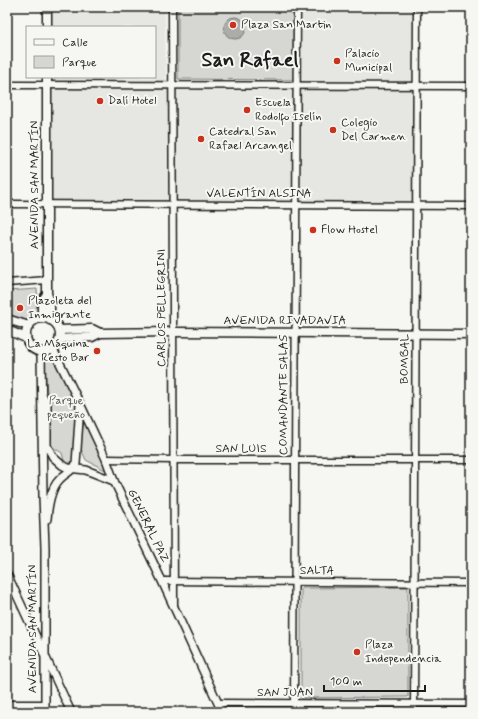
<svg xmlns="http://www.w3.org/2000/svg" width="478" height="719" viewBox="0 0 478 719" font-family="Mynerve,sans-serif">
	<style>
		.built { fill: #e6e6e2 }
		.green { fill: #d6d6d2; stroke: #797977 }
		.water { fill: #acaca9; stroke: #727271 }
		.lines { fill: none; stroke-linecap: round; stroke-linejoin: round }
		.minor-casing { stroke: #1c1c1c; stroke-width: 9 }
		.tertiary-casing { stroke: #1c1c1c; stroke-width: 10 }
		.secondary-casing { stroke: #1c1c1c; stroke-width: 11 }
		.minor { stroke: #f6f6f2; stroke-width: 6 }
		.tertiary { stroke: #f6f6f2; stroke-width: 7 }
		.secondary { stroke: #f6f6f2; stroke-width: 8 }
		.poi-dot { fill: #c8321e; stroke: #f6f6f2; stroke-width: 1.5 }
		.labels { text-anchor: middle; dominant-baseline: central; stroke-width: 4; stroke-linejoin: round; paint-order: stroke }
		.poi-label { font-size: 12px; fill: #1c1c1c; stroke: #f6f6f2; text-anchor: start }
		.street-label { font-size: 12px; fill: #1c1c1c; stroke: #f6f6f2 }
		.park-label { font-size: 12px; fill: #545453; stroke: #f6f6f2 }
		.town-label { font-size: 20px; font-weight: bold; fill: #1c1c1c; stroke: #f6f6f2 }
	</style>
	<rect width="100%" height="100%" fill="#f6f6f2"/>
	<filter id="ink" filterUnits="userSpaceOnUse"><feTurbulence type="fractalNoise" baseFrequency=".025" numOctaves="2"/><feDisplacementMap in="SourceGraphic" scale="8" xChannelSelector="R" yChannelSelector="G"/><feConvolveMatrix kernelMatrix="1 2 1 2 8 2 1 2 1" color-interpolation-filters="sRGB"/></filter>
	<g filter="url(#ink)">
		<path class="built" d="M50,7H165L166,90H301L302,7H413V202L50,201V77H155V27H50Z"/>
		<g class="green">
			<path d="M178,7H294V80L178,79Z"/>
			<path d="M37,289L39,316L25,322L7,315V291Z"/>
			<path d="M52,353L80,405L74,460L68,464L64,461L62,453L51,446V398L47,392L44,355Z"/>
			<path d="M84,420L108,468L107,471L86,460L80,447Z"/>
			<path d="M408,587V697L301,698V588Z"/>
		</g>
		<circle class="water" cx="235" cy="28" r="11"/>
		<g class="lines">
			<g class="minor-casing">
				<g id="minor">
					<path d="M172,7L174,607"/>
					<path d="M7,85L471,86"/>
					<path d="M7,204L471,206"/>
					<path d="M7,283L47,280"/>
					<path d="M106,459L174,460H471"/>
					<path d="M162,581L471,583"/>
					<path d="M218,703L471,704"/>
					<path d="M7,704H45"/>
					<path d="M294,712L297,7"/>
					<path d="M414,712L417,7"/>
				</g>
			</g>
			<g class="tertiary-casing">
				<g id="tertiary">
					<path d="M53,349L83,410L106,459L114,481L162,581L222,712"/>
					<path d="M41,352L43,496L45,547V712"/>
					<path d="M43,396L47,404V446L53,457L62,465L68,468L86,470L114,481"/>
					<path d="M47,519C48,506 50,489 60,479C65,473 72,472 76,464L80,405"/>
					<path d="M7,574L71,712"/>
				</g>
			</g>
			<g class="secondary-casing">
				<g id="secondary">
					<path d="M47,27V7"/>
					<path d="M47,77V294L50,302V320"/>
					<path d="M42,318V301L47,294"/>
					<circle cx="43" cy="335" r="17"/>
					<path d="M7,319L29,326"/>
					<path d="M7,330L26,338"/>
					<path d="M59,330L92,329L100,333"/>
					<path d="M60,339L92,337L100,333L173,332L471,334"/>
				</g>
			</g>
			<use href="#minor" class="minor"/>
			<use href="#tertiary" class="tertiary"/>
			<use href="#secondary" class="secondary"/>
		</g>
	</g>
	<g class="poi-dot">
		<circle cx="233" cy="25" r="4"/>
		<circle cx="337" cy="61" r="4"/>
		<circle cx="100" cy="101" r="4"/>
		<circle cx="247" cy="110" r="4"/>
		<circle cx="333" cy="130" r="4"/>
		<circle cx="201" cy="139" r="4"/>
		<circle cx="313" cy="230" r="4"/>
		<circle cx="20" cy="308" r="4"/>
		<circle cx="97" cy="351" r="4"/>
		<circle cx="357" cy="652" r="4"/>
	</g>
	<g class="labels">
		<g class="poi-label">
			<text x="241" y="25">Plaza San Martin</text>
			<text x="345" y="54">Palacio<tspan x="345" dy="14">Municipal</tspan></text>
			<text x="108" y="101">Dalí Hotel</text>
			<text x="255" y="103">Escuela<tspan x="255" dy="14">Rodolfo Iselín</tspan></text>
			<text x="341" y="123">Colegio<tspan x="341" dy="14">Del Carmen</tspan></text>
			<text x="209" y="132">Catedral San<tspan x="209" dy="14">Rafael Arcangel</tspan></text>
			<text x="321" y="230">Flow Hostel</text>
			<text x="28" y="301">Plazoleta del<tspan x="28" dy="14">Inmigrante</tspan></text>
			<text x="89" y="344" text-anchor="end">La Máquina<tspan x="89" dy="14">Resto Bar</tspan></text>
			<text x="365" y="645">Plaza<tspan x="365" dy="14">Independencia</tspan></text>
		</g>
		<g class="street-label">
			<text transform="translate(35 185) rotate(-90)">AVENIDA SAN MARTÍN</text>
			<text x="259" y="194">VALENTÍN ALSINA</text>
			<text transform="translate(162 308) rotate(-90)">CARLOS PELLEGRINI</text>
			<text x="285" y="321">AVENIDA RIVADAVIA</text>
			<text transform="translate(405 359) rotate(-90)">BOMBAL</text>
			<text transform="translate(284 395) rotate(-90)">COMANDANTE SALAS</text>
			<text x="241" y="449">SAN LUIS</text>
			<text transform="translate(148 526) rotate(64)">GENERAL PAZ</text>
			<text x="317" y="571">SALTA</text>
			<text transform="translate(33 629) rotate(-90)">AVENIDA SAN MARTÍN</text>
			<text x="285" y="693">SAN JUAN</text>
		</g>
		<g class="park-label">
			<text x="66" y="401">Parque<tspan x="66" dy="14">pequeño</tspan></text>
		</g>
		<g class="town-label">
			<text x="250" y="60">San Rafael</text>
		</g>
	</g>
	<rect width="478" height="719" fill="none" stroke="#f6f6f2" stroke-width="24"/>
	<rect x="12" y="12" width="454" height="695" fill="none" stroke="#1c1c1c" stroke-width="1.5" filter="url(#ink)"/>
	<rect x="26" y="26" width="130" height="52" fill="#f6f6f2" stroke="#9f9f9c"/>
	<rect x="34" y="39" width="20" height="6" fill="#f6f6f2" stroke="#9f9f9c"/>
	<text x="62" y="46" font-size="12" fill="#1c1c1c">Calle</text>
	<rect x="34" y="56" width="20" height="12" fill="#d6d6d2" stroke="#9f9f9c"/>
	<text x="62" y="66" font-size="12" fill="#1c1c1c">Parque</text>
	<path d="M324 685v6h101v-6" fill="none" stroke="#1c1c1c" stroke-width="2"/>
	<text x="330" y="685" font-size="12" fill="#1c1c1c" stroke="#f6f6f2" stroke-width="3" paint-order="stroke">100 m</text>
</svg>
